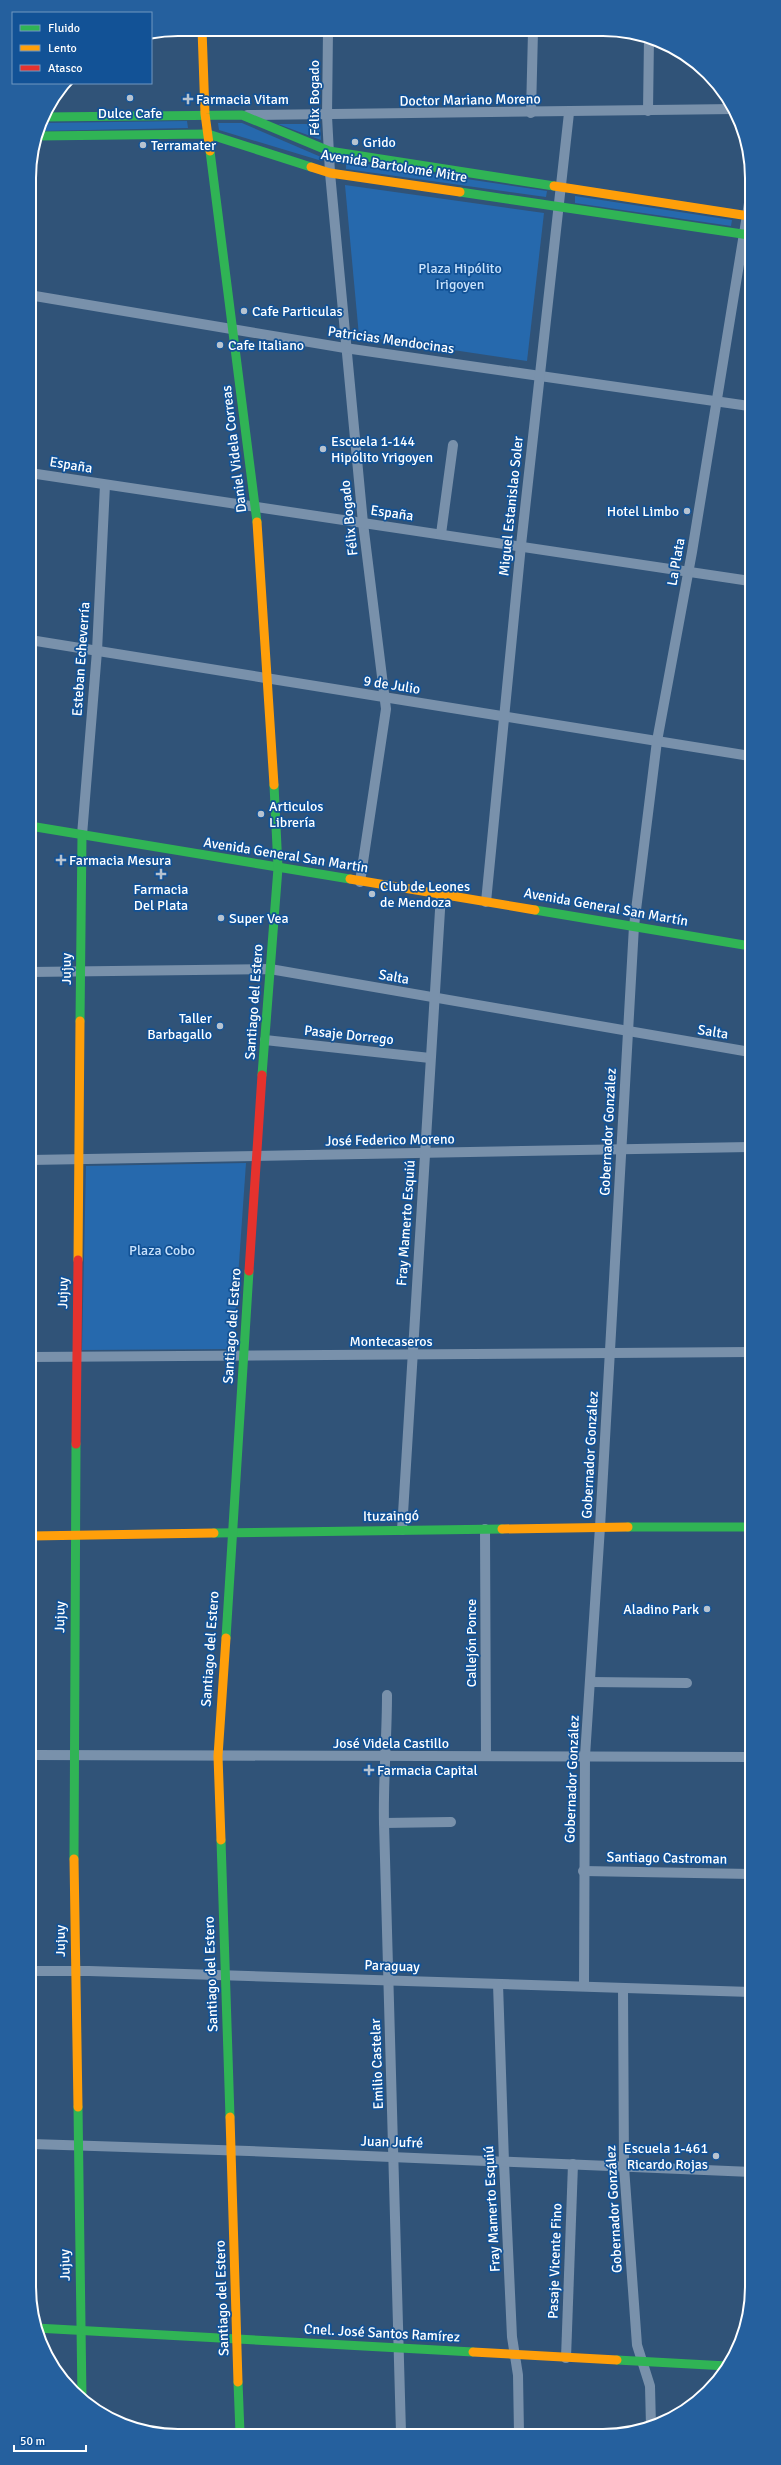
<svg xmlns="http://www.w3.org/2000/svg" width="781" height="2465" viewBox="0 0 781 2465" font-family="Signika,sans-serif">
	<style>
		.green { fill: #2669ad }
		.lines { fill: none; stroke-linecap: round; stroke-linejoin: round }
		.street { stroke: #7991ab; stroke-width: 10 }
		.fast { stroke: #30b455; stroke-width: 9 }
		.slow { stroke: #ff9f0a; stroke-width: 9 }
		.jam { stroke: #e5322d; stroke-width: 9 }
		.poi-dot { fill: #b7c3d0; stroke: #125296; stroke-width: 1.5 }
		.labels { text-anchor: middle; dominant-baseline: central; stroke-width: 3.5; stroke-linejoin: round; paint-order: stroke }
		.street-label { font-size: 14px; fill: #fff; stroke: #125296 }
		.poi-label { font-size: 14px; fill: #fff; stroke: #125296; text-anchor: start }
		.park-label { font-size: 14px; fill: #c9e3fd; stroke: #125296 }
		.rim { fill: none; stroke: #fff; stroke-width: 2 }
	</style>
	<rect width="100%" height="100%" fill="#305378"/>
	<g class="green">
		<path d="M187,121L188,128L38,131L40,123Z"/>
		<path d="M218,123H242L321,157L322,161L219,130Z"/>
		<path d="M278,124H320L321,140Z"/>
		<path d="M346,161L547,191L546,197L346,169Z"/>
		<path d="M345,185L544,213L527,361L359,336Z"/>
		<path d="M575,196L732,220L731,226L575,203Z"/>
		<path d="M246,1163L233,1349L82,1350L86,1166Z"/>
	</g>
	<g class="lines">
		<g class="street">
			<path d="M328,30L327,116L330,173L363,523L386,709L360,882"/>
			<path d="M648,111L649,38"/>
			<path d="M531,113L533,31"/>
			<path d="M247,115L735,109"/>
			<path d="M29,295L345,348L749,406"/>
			<path d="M30,473L750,581"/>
			<path d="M441,534L453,445"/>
			<path d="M30,640L750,756"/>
			<path d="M82,835L97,651L105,485"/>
			<path d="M486,902L521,545L569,113"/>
			<path d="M30,972L270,969L750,1052"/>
			<path d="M265,1040L430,1058"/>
			<path d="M30,1160L750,1147"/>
			<path d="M31,1357L751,1352"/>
			<path d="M485,1529L486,1756"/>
			<path d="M402,1530L441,894"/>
			<path d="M590,1682L687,1683"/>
			<path d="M387,1695C387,1738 383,1780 384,1823L401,2433"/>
			<path d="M31,1755L751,1757"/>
			<path d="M384,1823L451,1822"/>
			<path d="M583,1871L751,1874"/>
			<path d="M31,1971H89L751,1992"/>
			<path d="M498,1984L504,2162L512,2337L518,2375L519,2433"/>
			<path d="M584,1986L585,1756L600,1527L634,926L657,741L692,552L749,203"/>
			<path d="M623,1988L624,2167L637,2345L650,2386L651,2426"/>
			<path d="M32,2144L249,2151L752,2172"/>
			<path d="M566,2358L573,2164"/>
		</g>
		<g class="fast">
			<path d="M43,117L242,115L329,151L554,186"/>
			<path d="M37,136L208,134L311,167"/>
			<path d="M210,151L257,522"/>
			<path d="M460,192L749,235"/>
			<path d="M30,826L350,879"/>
			<path d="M535,910L750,946"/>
			<path d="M80,1021L82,835"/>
			<path d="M262,1075L278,868L274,785"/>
			<path d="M628,1527H751"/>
			<path d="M214,1533L502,1529"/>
			<path d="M226,1638L249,1271"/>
			<path d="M221,1840L230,2117"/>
			<path d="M74,1859L76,1444"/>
			<path d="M78,2107L82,2399"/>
			<path d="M36,2328L473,2352"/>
			<path d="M617,2360L727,2366"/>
			<path d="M238,2382L240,2433"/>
		</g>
		<g class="slow">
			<path d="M202,29L205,114L210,151"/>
			<path d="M311,167L330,173L460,192"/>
			<path d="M554,186L749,216"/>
			<path d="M257,522L274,785"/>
			<path d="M350,879L535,910"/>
			<path d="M78,1260L80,1021"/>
			<path d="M502,1529L628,1527"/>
			<path d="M31,1536L214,1533"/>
			<path d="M221,1840L218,1756L226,1638"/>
			<path d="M74,1859L78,2107"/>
			<path d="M230,2117L238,2382"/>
			<path d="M473,2352L617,2360"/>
		</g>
		<g class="jam">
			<path d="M249,1271L262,1075"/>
			<path d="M76,1444L78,1260"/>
		</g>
	</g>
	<g class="poi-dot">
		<circle cx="130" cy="98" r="4"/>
		<path d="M186 93h4v4h4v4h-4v4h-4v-4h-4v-4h4z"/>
		<circle cx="355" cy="142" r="4"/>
		<circle cx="143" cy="145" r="4"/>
		<circle cx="244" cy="311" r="4"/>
		<circle cx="220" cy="345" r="4"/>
		<circle cx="323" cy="449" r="4"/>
		<circle cx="687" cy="511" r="4"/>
		<circle cx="261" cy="814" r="4"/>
		<path d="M59 854h4v4h4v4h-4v4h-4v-4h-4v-4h4z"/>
		<path d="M159 868h4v4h4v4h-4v4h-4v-4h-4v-4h4z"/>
		<circle cx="372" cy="894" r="4"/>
		<circle cx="221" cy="918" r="4"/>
		<circle cx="220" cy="1026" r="4"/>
		<circle cx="707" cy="1609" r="4"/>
		<path d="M367 1764h4v4h4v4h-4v4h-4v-4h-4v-4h4z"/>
		<circle cx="716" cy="2156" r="4"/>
	</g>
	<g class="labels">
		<g class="street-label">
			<text transform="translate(314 98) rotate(-90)">Félix Bogado</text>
			<text transform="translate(470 100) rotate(-1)">Doctor Mariano Moreno</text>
			<text transform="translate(394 166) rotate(9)">Avenida Bartolomé Mitre</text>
			<text transform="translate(391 340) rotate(8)">Patricias Mendocinas</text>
			<text transform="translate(234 449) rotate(-97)">Daniel Videla Correas</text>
			<text transform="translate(71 465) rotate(9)">España</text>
			<text transform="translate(511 506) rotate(-84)">Miguel Estanislao Soler</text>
			<text transform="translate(392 513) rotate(8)">España</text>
			<text transform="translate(349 518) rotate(-96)">Félix Bogado</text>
			<text transform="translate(676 562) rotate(-80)">La Plata</text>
			<text transform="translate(81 659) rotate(-86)">Esteban Echeverría</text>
			<text transform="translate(392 685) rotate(9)">9 de Julio</text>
			<text transform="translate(286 855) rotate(9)">Avenida General San Martín</text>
			<text transform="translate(606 907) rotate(10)">Avenida General San Martín</text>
			<text transform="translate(66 969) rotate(-90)">Jujuy</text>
			<text transform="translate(394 977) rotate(10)">Salta</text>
			<text transform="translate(254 1002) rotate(-86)">Santiago del Estero</text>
			<text transform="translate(713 1032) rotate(9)">Salta</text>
			<text transform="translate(349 1035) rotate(6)">Pasaje Dorrego</text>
			<text transform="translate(608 1132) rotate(-87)">Gobernador González</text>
			<text transform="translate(390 1140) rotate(-1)">José Federico Moreno</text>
			<text transform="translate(406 1223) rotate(-86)">Fray Mamerto Esquiú</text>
			<text transform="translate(63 1293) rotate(-89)">Jujuy</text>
			<text transform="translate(232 1326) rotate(-86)">Santiago del Estero</text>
			<text x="391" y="1341">Montecaseros</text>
			<text transform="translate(590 1455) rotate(-87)">Gobernador González</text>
			<text transform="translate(391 1516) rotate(-1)">Ituzaingó</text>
			<text transform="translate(60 1617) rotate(-89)">Jujuy</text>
			<text transform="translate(471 1643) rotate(-90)">Callejón Ponce</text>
			<text transform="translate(210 1649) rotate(-86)">Santiago del Estero</text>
			<text x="391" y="1743">José Videla Castillo</text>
			<text transform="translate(572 1779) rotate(-88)">Gobernador González</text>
			<text transform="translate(667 1858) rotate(1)">Santiago Castroman</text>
			<text transform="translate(60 1941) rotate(-90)">Jujuy</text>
			<text transform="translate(392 1966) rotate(2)">Paraguay</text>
			<text transform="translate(211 1974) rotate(-92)">Santiago del Estero</text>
			<text transform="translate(377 2064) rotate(-92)">Emilio Castelar</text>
			<text transform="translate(392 2142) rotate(2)">Juan Jufré</text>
			<text transform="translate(492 2209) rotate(-93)">Fray Mamerto Esquiú</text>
			<text transform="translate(614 2209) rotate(-93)">Gobernador González</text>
			<text transform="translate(555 2261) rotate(-88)">Pasaje Vicente Fino</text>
			<text transform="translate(65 2265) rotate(-91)">Jujuy</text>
			<text transform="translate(222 2298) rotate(-92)">Santiago del Estero</text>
			<text transform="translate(382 2333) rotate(3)">Cnel. José Santos Ramírez</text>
		</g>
		<g class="poi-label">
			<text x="196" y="99">Farmacia Vitam</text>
			<text x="130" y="113" text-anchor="middle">Dulce Cafe</text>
			<text x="363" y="142">Grido</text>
			<text x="151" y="145">Terramater</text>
			<text x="252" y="311">Cafe Particulas</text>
			<text x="228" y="345">Cafe Italiano</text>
			<text x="331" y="441">Escuela 1-144<tspan x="331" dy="16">Hipólito Yrigoyen</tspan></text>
			<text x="679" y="511" text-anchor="end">Hotel Limbo</text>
			<text x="269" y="806">Articulos<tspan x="269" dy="16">Librería</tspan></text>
			<text x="69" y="860">Farmacia Mesura</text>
			<text x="380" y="886">Club de Leones<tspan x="380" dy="16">de Mendoza</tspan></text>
			<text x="161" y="889" text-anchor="middle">Farmacia<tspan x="161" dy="16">Del Plata</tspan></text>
			<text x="229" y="918">Super Vea</text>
			<text x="212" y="1018" text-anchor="end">Taller<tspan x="212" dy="16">Barbagallo</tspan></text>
			<text x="699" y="1609" text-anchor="end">Aladino Park</text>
			<text x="377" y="1770">Farmacia Capital</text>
			<text x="708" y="2148" text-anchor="end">Escuela 1-461<tspan x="708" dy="16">Ricardo Rojas</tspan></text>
		</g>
		<g class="park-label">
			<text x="460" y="268">Plaza Hipólito<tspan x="460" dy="16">Irigoyen</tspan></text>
			<text x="162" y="1250">Plaza Cobo</text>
		</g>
	</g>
	<path d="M0 0H781V2465H0ZM178 36H603A142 142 0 0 1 745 178V2287A142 142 0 0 1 603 2429H178A142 142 0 0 1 36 2287V178A142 142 0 0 1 178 36Z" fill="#25609e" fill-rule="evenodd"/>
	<path class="rim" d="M178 36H603A142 142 0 0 1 745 178V2287A142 142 0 0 1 603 2429H178A142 142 0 0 1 36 2287V178A142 142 0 0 1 178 36Z"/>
	<rect x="12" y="12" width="140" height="72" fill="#125296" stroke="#7197c0"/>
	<rect x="20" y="25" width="20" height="6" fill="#30b455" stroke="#7197c0"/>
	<text x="48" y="32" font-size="12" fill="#ffffff">Fluido</text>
	<rect x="20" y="45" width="20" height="6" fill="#ff9f0a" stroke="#7197c0"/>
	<text x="48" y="52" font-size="12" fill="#ffffff">Lento</text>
	<rect x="20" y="65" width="20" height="6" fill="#e5322d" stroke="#7197c0"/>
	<text x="48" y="72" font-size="12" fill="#ffffff">Atasco</text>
	<path d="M14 2445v6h72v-6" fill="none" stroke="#ffffff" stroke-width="2"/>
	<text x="20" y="2445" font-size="12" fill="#ffffff" stroke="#125296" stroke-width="3" paint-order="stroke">50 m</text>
</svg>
